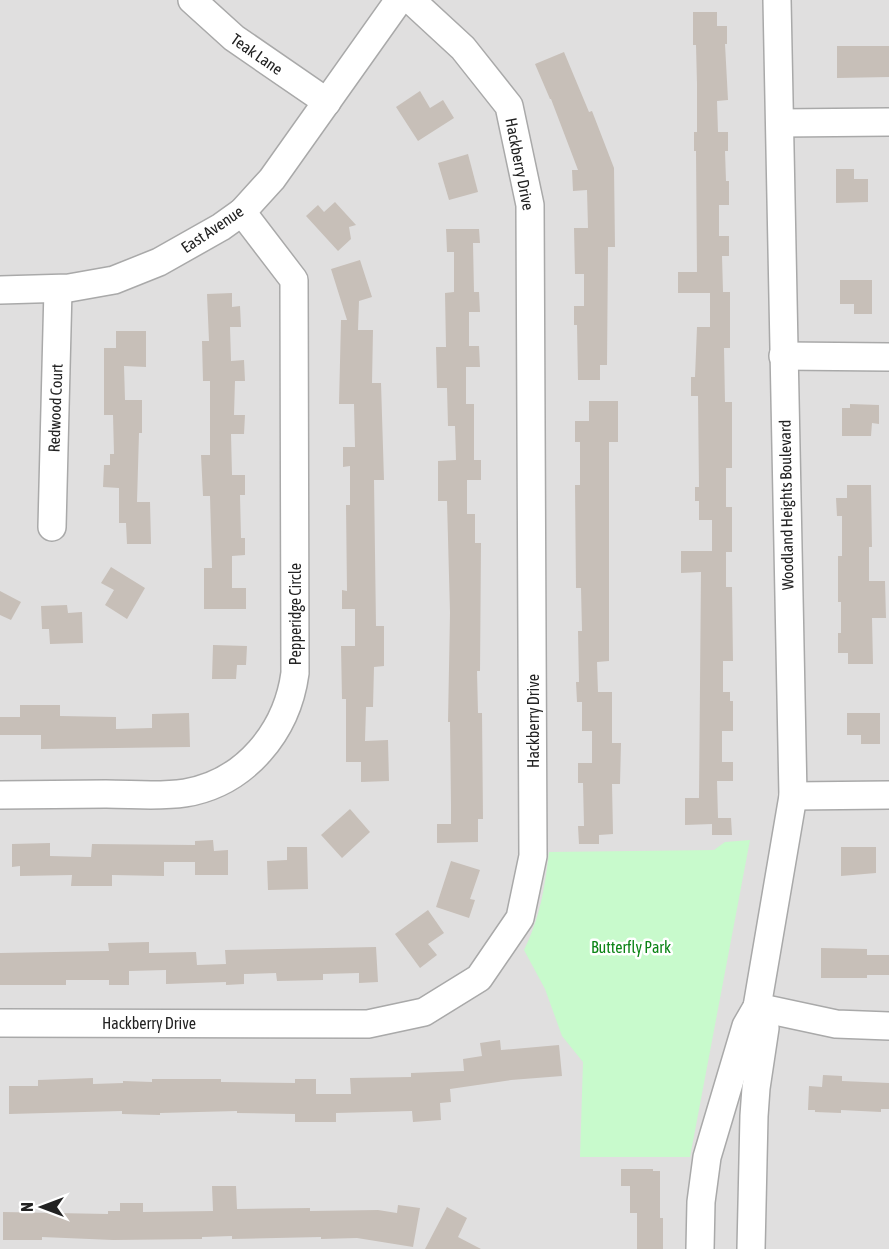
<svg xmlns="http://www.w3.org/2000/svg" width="889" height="1249" viewBox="0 0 889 1249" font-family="'Asap Condensed',sans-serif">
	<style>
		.residential { fill: #e0dfdf }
		.park { fill: #c8facc }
		.building { fill: #c7bfb8 }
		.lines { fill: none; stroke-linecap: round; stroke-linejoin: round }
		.minor-casing { stroke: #a9a9a9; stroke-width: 30 }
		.minor { stroke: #fff; stroke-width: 27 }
		.labels { text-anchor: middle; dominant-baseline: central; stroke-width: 5; stroke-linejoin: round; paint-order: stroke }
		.street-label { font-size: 16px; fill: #222; stroke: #fff }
		.park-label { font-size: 16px; fill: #0c8416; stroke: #fff }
	</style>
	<rect width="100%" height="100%" fill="#f2efe9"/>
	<rect class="residential" x="0" y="0" width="889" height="1249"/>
	<path class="park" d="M750,840L690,1157H580L583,1062L562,1036L545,989L524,950C540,918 545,887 549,852L714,850L725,842Z"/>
	<g class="building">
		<path d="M693,12H717V26H727V44H725L728,100L717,101L718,132H728V151H725L726,181H729V205H719V236H729V256H722L723,292H730V348H724L725,402H732V468H726V507H732V552H726V587H732L733,661H723V692H730V701H733V731H722V762H733V781H717L718,818H731L732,835H712V824L685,825V798H699L701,572L681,573V551H712V520H699V501H695V487H699L698,396H691V377H695L697,327H710V293H678V272H697L696,151H694V132H697V84L696,45H693Z"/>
		<path d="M837,46H889V77L837,78Z"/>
		<path d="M564,52L589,112L592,111L614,168L615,247H608L607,365H600V380H578L577,325H574V306H584V274H575L574,228H588L587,190L573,191L572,170H578L551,99H550L535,64Z"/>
		<path d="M420,91L430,108L443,100L454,118L418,141L396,107Z"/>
		<path d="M468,154L478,192L449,200L438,163Z"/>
		<path d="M836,169H854V179H868V202L836,203Z"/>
		<path d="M335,202L356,225L349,227L351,239L338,251L306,216L318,205L324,212Z"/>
		<path d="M446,229H479L480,243H473L474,292H479L480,312H469V346H479L480,367H466V404H474V460H481V480H467V514H475V543H481L480,671H477L478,713H482L483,819H478V842L437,843V824H451V805L450,722H448L450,613L447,501H438V461L456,460L455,426H448L447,388H437L436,347H446L445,293L454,292V252H447Z"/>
		<path d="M360,260L372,297L359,301L358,330H373L372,383H381L384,480H374L376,626H384V666L374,667L373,707H366L365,741L388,740L389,781L361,782V762H346V699H342L341,646H355V609H342V590L347,591L346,505H350V466L343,467V447H355L354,404H339L341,320H347L331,269Z"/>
		<path d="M840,280H872V314H854V304H840Z"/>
		<path d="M232,293V307L240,306L241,327H230L231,361L244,360L245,381H235L234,415H245L244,434H231L232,475H245V495H240L241,538H245V555L232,556V588H246V609H204V568H212L210,496H203L201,455H210V381H203L202,341H209L207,294Z"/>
		<path d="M116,331H146V367L124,366L125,400H142V433H139L137,502H150L151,544H127L126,523H119V488L103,487L104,465H110V454H114L113,415H104V348H116Z"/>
		<path d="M589,401H618V442H609V661L597,662L598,692H612V743H621L620,784H612L613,834L599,835V844H579L578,826H584L583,783H578V763H592V731H582V702H577L576,682H579L578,631H582L581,588H576L575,485H580V442H575V421H589Z"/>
		<path d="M850,404L879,405V424L872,423L871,436H842V408H850Z"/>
		<path d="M847,485H871L872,547H869V581H885L886,618H872L873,664H848V653H838V633H841V602H838V556H842V516H837L836,498H847Z"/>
		<path d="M111,567L145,588L127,619L105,605L114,590L101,583Z"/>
		<path d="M0,591L21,602L11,620L0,615Z"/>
		<path d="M67,605L68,613L82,612L83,643L50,644L49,629H42L41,606Z"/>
		<path d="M213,645L247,646L246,665H237L236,679H212Z"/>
		<path d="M20,705H60V716L116,717V729L152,728V714L189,713L190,747L41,749V735H0V717H20Z"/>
		<path d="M847,713H880V744H861V735H847Z"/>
		<path d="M350,809L370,832L342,858L321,835Z"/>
		<path d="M213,840L214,851L228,850V875H195V862H164V876L112,875V886H71L72,875L20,876V866L12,867V844L50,843V856L91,857L92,844L195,845V841Z"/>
		<path d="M287,847H307L308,889L268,890L267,861L287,860Z"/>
		<path d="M841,847H876V873L841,876Z"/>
		<path d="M451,861L480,870L470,899L475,900L469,918L436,907Z"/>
		<path d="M428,910L444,933L428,944L437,955L420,968L395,934Z"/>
		<path d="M149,942V953L196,952L197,965L226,964L225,950L376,947L378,982L359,983V973L323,974V980L277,981L276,973L244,974V984L226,985V982L166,984V970L129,971V985H109V980H66V985H0V953L109,951L108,943Z"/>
		<path d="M821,948L867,949V955H889V975H867V978H821Z"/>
		<path d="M500,1040L501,1050L559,1045L562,1076L511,1080L450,1089L451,1102L440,1103L441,1120L413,1122L412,1111L336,1113V1122H295V1114L237,1113V1111L160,1113V1115L122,1114V1111L9,1114V1086H38V1080L93,1078V1084L123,1083V1081L152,1082V1079H221V1082L295,1083V1079H316V1094H351L350,1078L411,1077V1073L464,1071L463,1059L482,1056L480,1043Z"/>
		<path d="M823,1075L842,1076V1081L889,1083V1109H881V1112L841,1110V1113L815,1112V1110H808L809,1086L822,1087Z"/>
		<path d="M621,1169H653V1171H660V1218H663V1249H637V1213H630V1186H621Z"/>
		<path d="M212,1186H236L237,1209L310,1208V1211L378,1210L397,1213L398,1205L420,1208L413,1247L357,1238L321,1239V1237L232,1239V1236L202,1237V1239L113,1240L42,1237V1240H3V1212L108,1214V1211H120V1203H143V1212L213,1211Z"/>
		<path d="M447,1207L467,1218L458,1237L481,1249H425Z"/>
	</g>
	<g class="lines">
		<g class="minor-casing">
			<g id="minor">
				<path d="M192,0L234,38L327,102"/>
				<path d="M780,123L889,122"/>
				<path d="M0,290L69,288L114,280L159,262L221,227L242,212L272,179L399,0"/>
				<path d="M783,356L889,357"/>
				<path d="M52,527L58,289"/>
				<path d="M0,795C35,795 71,794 106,794C132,794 159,797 185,793C245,783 287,732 295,673L294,280L242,212"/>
				<path d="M793,796L889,795"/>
				<path d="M757,1007L836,1024L889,1026"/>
				<path d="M0,1023L368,1024L424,1012L479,978L520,918L533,856L530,205L509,106L463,48L411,0"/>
				<path d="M700,1249L701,1202L707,1157L746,1026L757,1007L793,796L777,0"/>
				<path d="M751,1249L754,1116L756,1088L765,1028L757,1007"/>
			</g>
		</g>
		<use href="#minor" class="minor"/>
	</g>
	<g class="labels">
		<g class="street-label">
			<text transform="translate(257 54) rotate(35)">Teak Lane</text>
			<text transform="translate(520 164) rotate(79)">Hackberry Drive</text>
			<text transform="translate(212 229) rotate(-34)">East Avenue</text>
			<text transform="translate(55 408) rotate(-88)">Redwood Court</text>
			<text transform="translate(786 505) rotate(-91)">Woodland Heights Boulevard</text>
			<text transform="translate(295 614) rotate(-90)">Pepperidge Circle</text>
			<text transform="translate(533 721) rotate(-90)">Hackberry Drive</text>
			<text x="149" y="1023">Hackberry Drive</text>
		</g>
		<g class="park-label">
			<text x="631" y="947">Butterfly Park</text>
		</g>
	</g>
	<g transform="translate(42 1207) rotate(270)" stroke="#ffffff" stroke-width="4.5" paint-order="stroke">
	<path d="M0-4.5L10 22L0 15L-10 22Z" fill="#222222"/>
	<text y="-9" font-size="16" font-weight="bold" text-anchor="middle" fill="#222222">N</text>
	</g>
</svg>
